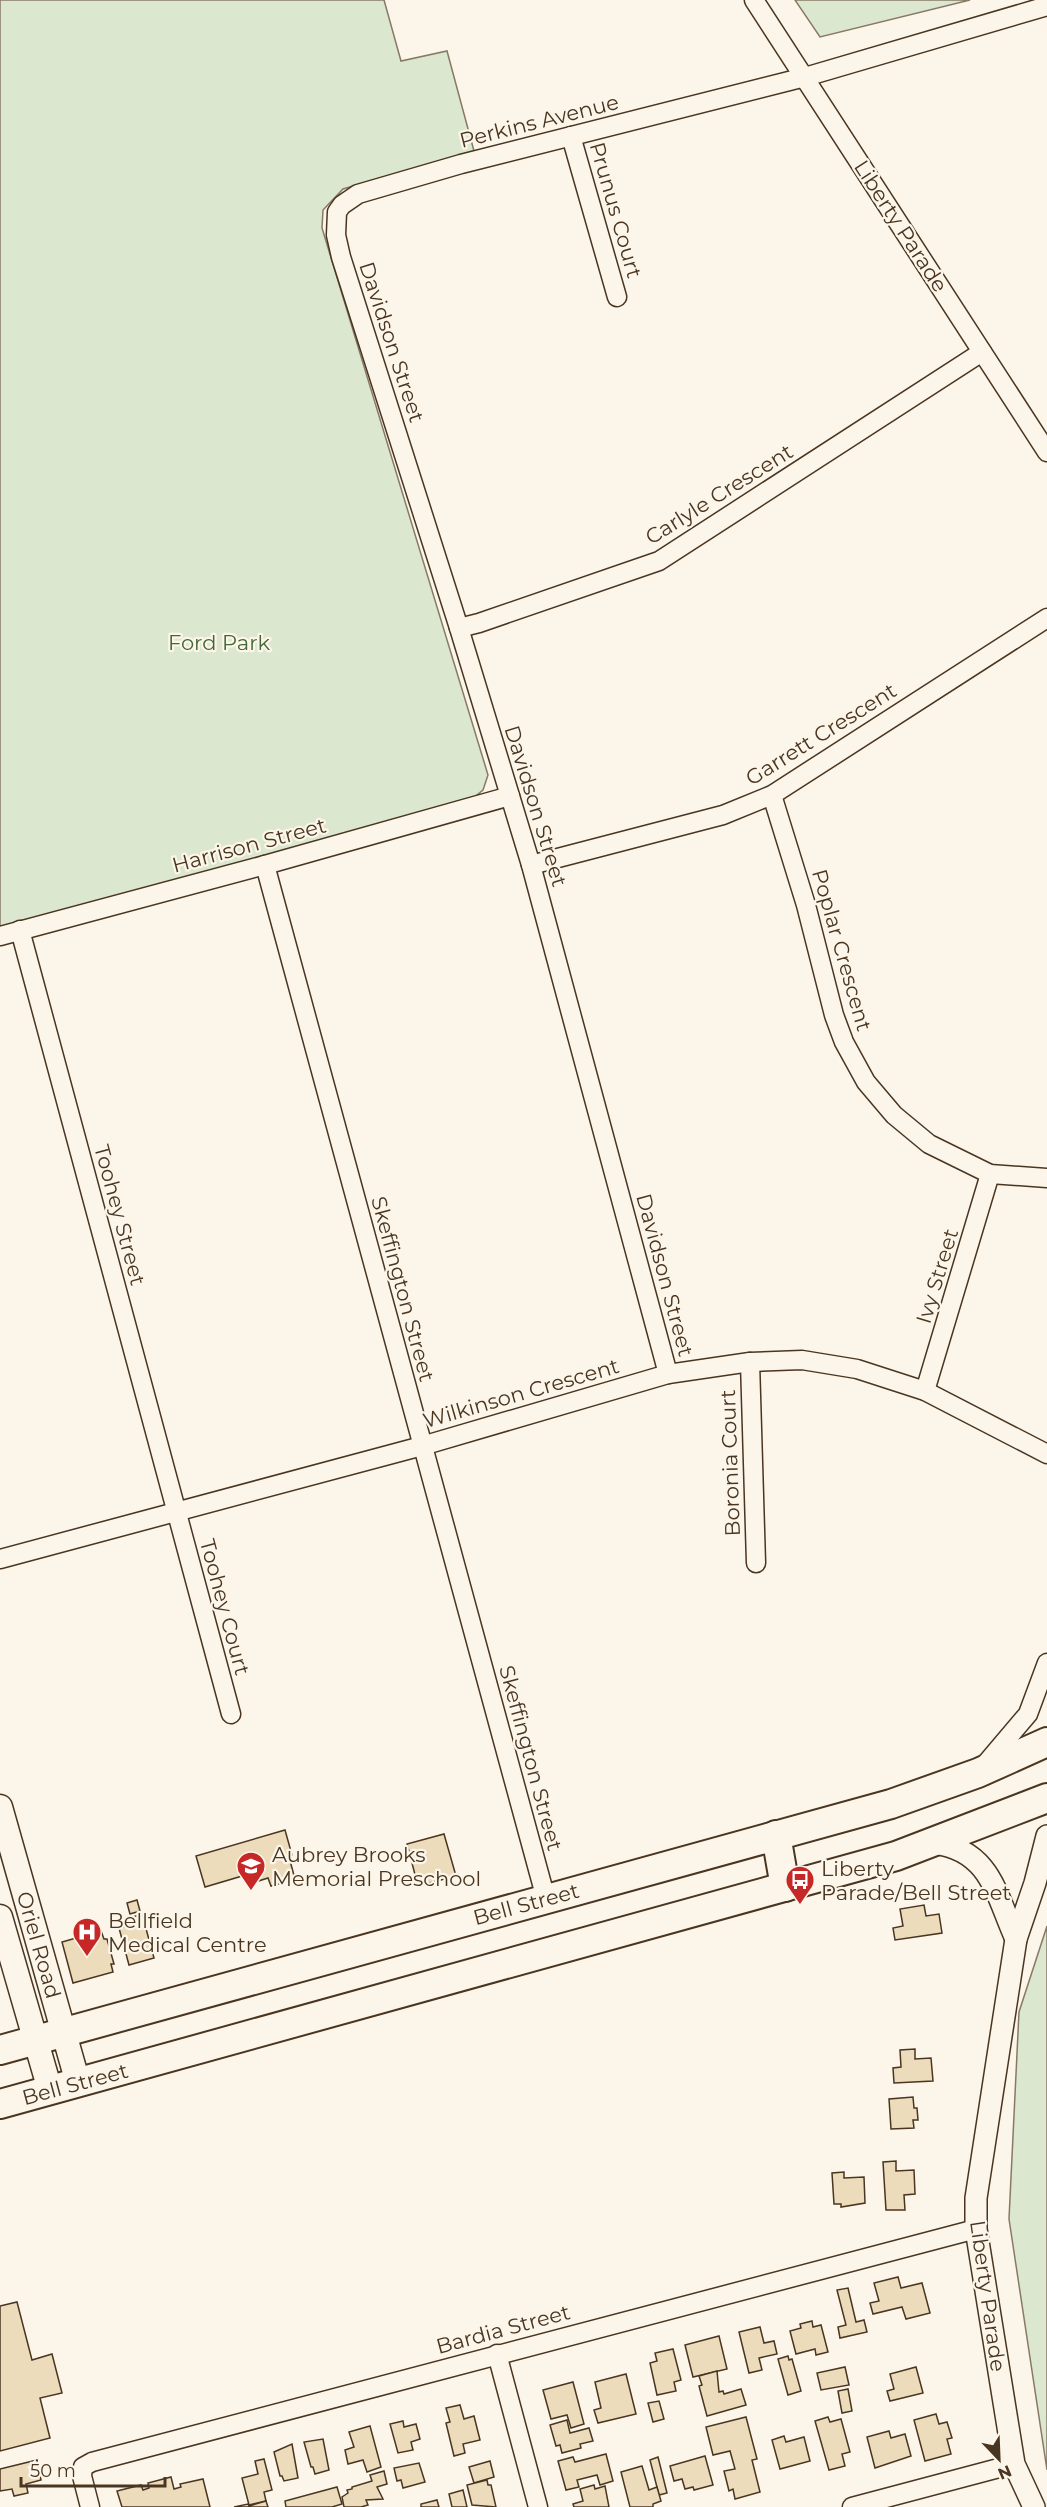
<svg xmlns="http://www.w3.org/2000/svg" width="1047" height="2507" viewBox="0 0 1047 2507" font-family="Montserrat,sans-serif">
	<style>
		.green { fill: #dce7d0; stroke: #887966; stroke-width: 1.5 }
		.building { fill: #ecdcbc; stroke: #4a3520; stroke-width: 1.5 }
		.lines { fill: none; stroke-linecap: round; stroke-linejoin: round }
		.minor-casing { stroke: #4a3520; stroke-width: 21 }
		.tertiary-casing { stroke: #4a3520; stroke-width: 24 }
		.secondary-casing { stroke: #4a3520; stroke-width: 27 }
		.trunk-casing { stroke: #4a3520; stroke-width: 32 }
		.minor { stroke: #fbf6e9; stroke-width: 18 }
		.tertiary { stroke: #fbf6e9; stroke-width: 21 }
		.secondary { stroke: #fbf6e9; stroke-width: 24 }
		.trunk { stroke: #fbf6e9; stroke-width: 28 }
		.labels { text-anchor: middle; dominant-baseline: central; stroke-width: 4.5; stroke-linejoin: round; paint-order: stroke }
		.street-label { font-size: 21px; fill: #4a3520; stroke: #fbf6e9 }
		.park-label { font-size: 21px; fill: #436837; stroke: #fbf6e9 }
		.poi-label { font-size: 21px; fill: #4a3520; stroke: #fbf6e9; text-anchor: start }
	</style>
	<rect width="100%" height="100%" fill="#fbf6e9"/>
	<g class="green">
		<path d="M0,0H384L401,61L447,51L474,151L343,189L323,210L322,228L488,775L483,790L472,799L0,929Z"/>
		<path d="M795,0H970L820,37Z"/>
		<path d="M1047,1926V2470L1009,2219L1019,2012Z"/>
	</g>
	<g class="building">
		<path d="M285,1830L292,1855L289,1857L295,1879L271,1886L268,1878L252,1883L249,1874L205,1887L196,1856Z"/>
		<path d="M444,1834L456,1876L418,1886L407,1844Z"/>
		<path d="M137,1900L140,1911L130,1914L127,1903Z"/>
		<path d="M924,1905L926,1916L939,1914L942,1933L895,1940L893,1928L903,1926L900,1909Z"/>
		<path d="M142,1914L154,1958L129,1965L119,1928L132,1925L130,1918Z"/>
		<path d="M101,1931L104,1939H107L114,1964H111L113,1972L73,1983L62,1942Z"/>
		<path d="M915,2049V2059L931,2058L933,2081L894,2083L893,2068L901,2067L900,2050Z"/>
		<path d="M913,2097L914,2108H917L918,2120H913L914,2128L891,2129L889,2099Z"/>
		<path d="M896,2161V2171L914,2170L915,2194L904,2195L905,2210H886L883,2162Z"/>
		<path d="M844,2172V2178L864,2177L865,2203L841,2207V2204H834L832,2173Z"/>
		<path d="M898,2277L901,2288L922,2283L930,2313L906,2319L902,2307L873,2314L870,2303L879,2301L874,2283Z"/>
		<path d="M848,2288L856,2322L864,2320L867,2332L840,2338L838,2327L846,2325L837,2290Z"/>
		<path d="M17,2302L32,2360L52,2354L62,2393L40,2398L50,2438L0,2451V2306Z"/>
		<path d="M812,2321L813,2327L821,2325L828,2352L816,2355L815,2349L796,2354L790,2331L801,2328L800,2324Z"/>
		<path d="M760,2327L764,2343L774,2341L777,2354L759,2358L762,2370L749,2373L739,2332Z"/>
		<path d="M719,2336L727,2369L693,2377L685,2345Z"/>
		<path d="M673,2349L681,2380L674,2382L676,2391L657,2395L650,2363L657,2361L655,2353Z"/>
		<path d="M788,2356L789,2360L792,2359L801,2391L788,2395L778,2359Z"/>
		<path d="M845,2367L849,2385L821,2390L817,2373Z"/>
		<path d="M916,2367L923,2393L890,2401L887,2391L894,2389L890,2374Z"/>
		<path d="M717,2371L719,2392L723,2391L724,2394L741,2389L746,2405L707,2416L699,2386L702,2385L699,2376Z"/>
		<path d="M626,2374L636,2414L598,2423L594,2410L601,2408L595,2382Z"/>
		<path d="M573,2382L584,2424L571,2428L567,2415L551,2419L543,2390Z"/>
		<path d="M848,2389L852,2411L842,2413L838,2391Z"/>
		<path d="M659,2401L664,2419L653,2422L648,2403Z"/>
		<path d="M460,2405L464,2419L474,2416L480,2440L463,2444L465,2453L454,2456L446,2423L450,2422L446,2408Z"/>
		<path d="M936,2414L939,2424L947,2422L952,2438L947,2439L951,2454L925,2461L914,2420Z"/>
		<path d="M746,2417L757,2459L752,2460L760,2492L735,2499L733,2489L729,2491L724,2471L735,2469L730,2451L713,2455L706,2427Z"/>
		<path d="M828,2417L830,2422L841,2419L850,2452L842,2454L845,2466L829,2470L815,2421Z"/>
		<path d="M567,2420L570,2433L589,2428L593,2441L580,2444L581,2448L562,2453L560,2445L556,2446L550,2425Z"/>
		<path d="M403,2421L404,2427L416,2424L420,2439L411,2442L413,2450L398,2453L390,2424Z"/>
		<path d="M370,2426L381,2467L367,2472L363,2460L348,2464L345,2450L354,2447L349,2432Z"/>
		<path d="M889,2431L891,2438L905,2434L911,2456L875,2468L867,2437Z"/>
		<path d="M784,2436L786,2442L804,2437L810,2461L780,2469L772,2440Z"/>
		<path d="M323,2439L329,2470L315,2474L313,2467H311L304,2442Z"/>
		<path d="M292,2444L298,2478L284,2481L282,2476H280L274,2452Z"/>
		<path d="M606,2454L613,2481L600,2485L597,2475L577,2480L579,2487L566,2490L558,2461L573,2457L575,2462Z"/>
		<path d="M705,2456L713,2485L694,2490L693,2487L685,2489L682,2479L674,2481L670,2466Z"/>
		<path d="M658,2457L667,2493L659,2495L650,2460Z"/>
		<path d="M264,2459L272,2490L264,2492L266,2501L249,2505L242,2478L258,2474L255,2461Z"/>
		<path d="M37,2460L41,2480L26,2484L28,2493L14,2496L12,2489L0,2491V2469Z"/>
		<path d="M490,2461L494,2477L474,2483L469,2467Z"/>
		<path d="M419,2463L425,2482L403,2488L401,2480L397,2481L394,2468Z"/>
		<path d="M642,2466L649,2490L657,2487L661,2501L653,2504V2507H630L621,2472Z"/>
		<path d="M384,2471L387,2484L377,2487L383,2499L366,2500L368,2505L361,2507H344L342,2497L348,2493L347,2490L352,2489V2487L372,2481L370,2475Z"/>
		<path d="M171,2477L174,2489L181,2487L180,2484L203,2479L210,2507H122L117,2491L141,2485L143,2490L149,2488L148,2483Z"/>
		<path d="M487,2480L488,2485H491L496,2507L472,2505L467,2485Z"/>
		<path d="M594,2485L595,2489L605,2486L609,2507H574L573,2504L583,2501L580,2489Z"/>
		<path d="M337,2487L342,2504L332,2507H286L285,2501Z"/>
		<path d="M463,2490L467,2507H452L449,2494Z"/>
		<path d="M437,2500L439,2507H421V2504Z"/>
		<path d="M266,2501L268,2507H234L248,2504L249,2506Z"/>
	</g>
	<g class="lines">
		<g class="minor-casing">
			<g id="minor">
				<path d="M754,0L1047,452"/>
				<path d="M571,136L617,297"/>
				<path d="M459,628L479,623L659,561L982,352"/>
				<path d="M772,795L806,905L834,1015L844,1042L866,1082L894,1115L929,1144L990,1174L1047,1178"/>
				<path d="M265,865L546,1899"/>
				<path d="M531,865L723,815L772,795L1047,618"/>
				<path d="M20,930L231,1714"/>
				<path d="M0,936L265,865L510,796"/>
				<path d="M750,1362L756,1563"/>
				<path d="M668,1374L531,865L459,628L341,257L336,235L337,212L342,205L358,194L461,164L805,77L1047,6"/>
				<path d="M925,1391L990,1174"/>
				<path d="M0,1559L422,1446L668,1374L750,1362L802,1360L857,1369L925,1391L1047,1454"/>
				<path d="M983,1767L1028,1714L1047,1663"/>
				<path d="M497,2354L538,2507"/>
				<path d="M90,2507L82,2476L83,2467L92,2462L976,2229"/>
				<path d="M852,2507L1014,2464"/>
			</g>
		</g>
		<g class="tertiary-casing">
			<g id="tertiary">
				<path d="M935,1843C991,1851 996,1895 1016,1939"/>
				<path d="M1034,2507L1014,2464L976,2229V2198L1016,1939L1035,1883L1047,1836"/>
			</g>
		</g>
		<g class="secondary-casing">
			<g id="secondary">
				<path d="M0,1807L78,2083"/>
				<path d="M0,1917L50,2090"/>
			</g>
		</g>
		<g class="trunk-casing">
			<g id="trunk">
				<path d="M776,1835L785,1887"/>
				<path d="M0,2050L891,1804L978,1773L1047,1742"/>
				<path d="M0,2104L896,1856L1047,1798"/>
			</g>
		</g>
		<use href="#minor" class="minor"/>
		<use href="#tertiary" class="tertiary"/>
		<use href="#secondary" class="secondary"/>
		<use href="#trunk" class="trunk"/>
	</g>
	<defs>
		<g id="school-pin" transform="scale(1.5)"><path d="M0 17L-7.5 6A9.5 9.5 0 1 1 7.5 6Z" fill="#c62828" stroke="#fbf6e9"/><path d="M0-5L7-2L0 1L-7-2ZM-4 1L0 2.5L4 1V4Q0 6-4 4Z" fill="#fff"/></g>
		<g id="bus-pin" transform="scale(1.5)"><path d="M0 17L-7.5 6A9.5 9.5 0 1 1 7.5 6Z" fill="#c62828" stroke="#fbf6e9"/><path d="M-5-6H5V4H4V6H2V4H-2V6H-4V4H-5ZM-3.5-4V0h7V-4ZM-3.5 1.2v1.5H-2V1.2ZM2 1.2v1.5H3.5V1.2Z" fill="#fff"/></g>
		<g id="hospital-pin" transform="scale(1.5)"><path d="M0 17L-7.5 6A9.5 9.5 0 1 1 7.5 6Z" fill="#c62828" stroke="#fbf6e9"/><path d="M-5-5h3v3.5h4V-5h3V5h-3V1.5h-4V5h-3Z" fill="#fff"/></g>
	</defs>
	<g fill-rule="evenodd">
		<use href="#school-pin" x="251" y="1866"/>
		<use href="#bus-pin" x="800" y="1880"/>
		<use href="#hospital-pin" x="87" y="1932"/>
	</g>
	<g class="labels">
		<g class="street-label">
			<text transform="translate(539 121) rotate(-14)">Perkins Avenue</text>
			<text transform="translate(616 210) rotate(74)">Prunus Court</text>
			<text transform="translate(901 226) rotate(57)">Liberty Parade</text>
			<text transform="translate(392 342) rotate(72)">Davidson Street</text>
			<text transform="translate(719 494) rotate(-32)">Carlyle Crescent</text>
			<text transform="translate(821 734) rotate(-32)">Garrett Crescent</text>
			<text transform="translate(536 806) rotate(73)">Davidson Street</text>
			<text transform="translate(249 845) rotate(-15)">Harrison Street</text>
			<text transform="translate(842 950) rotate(74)">Poplar Crescent</text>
			<text transform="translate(120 1215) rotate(75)">Toohey Street</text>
			<text transform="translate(665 1275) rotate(75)">Davidson Street</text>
			<text transform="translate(937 1276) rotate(-73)">Ivy Street</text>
			<text transform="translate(403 1289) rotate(75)">Skeffington Street</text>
			<text transform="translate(521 1393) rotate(-16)">Wilkinson Crescent</text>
			<text transform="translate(730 1463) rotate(-92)">Boronia Court</text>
			<text transform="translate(225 1607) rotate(75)">Toohey Court</text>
			<text transform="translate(531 1758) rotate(75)">Skeffington Street</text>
			<text transform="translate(526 1904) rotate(-15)">Bell Street</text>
			<text transform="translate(39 1945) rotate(74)">Oriel Road</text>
			<text transform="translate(75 2084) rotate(-15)">Bell Street</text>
			<text transform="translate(988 2296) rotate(82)">Liberty Parade</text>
			<text transform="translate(503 2329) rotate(-15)">Bardia Street</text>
		</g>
		<g class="park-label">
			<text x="219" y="642">Ford Park</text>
		</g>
		<g class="poi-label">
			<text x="272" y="1854">Aubrey Brooks<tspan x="272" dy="24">Memorial Preschool</tspan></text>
			<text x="821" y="1868">Liberty<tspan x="821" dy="24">Parade/Bell Street</tspan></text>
			<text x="108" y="1920">Bellfield<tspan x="108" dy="24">Medical Centre</tspan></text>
		</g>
	</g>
	<g transform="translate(999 2459) rotate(157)" stroke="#fbf6e9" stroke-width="4.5" paint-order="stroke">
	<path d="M0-4.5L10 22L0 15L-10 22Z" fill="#4a3520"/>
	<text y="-9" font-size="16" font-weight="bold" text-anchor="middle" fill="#4a3520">N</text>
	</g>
	<path d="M21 2477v9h144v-9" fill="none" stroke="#4a3520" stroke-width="3"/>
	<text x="30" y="2477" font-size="18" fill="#4a3520" stroke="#fbf6e9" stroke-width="4.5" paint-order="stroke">50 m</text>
</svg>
